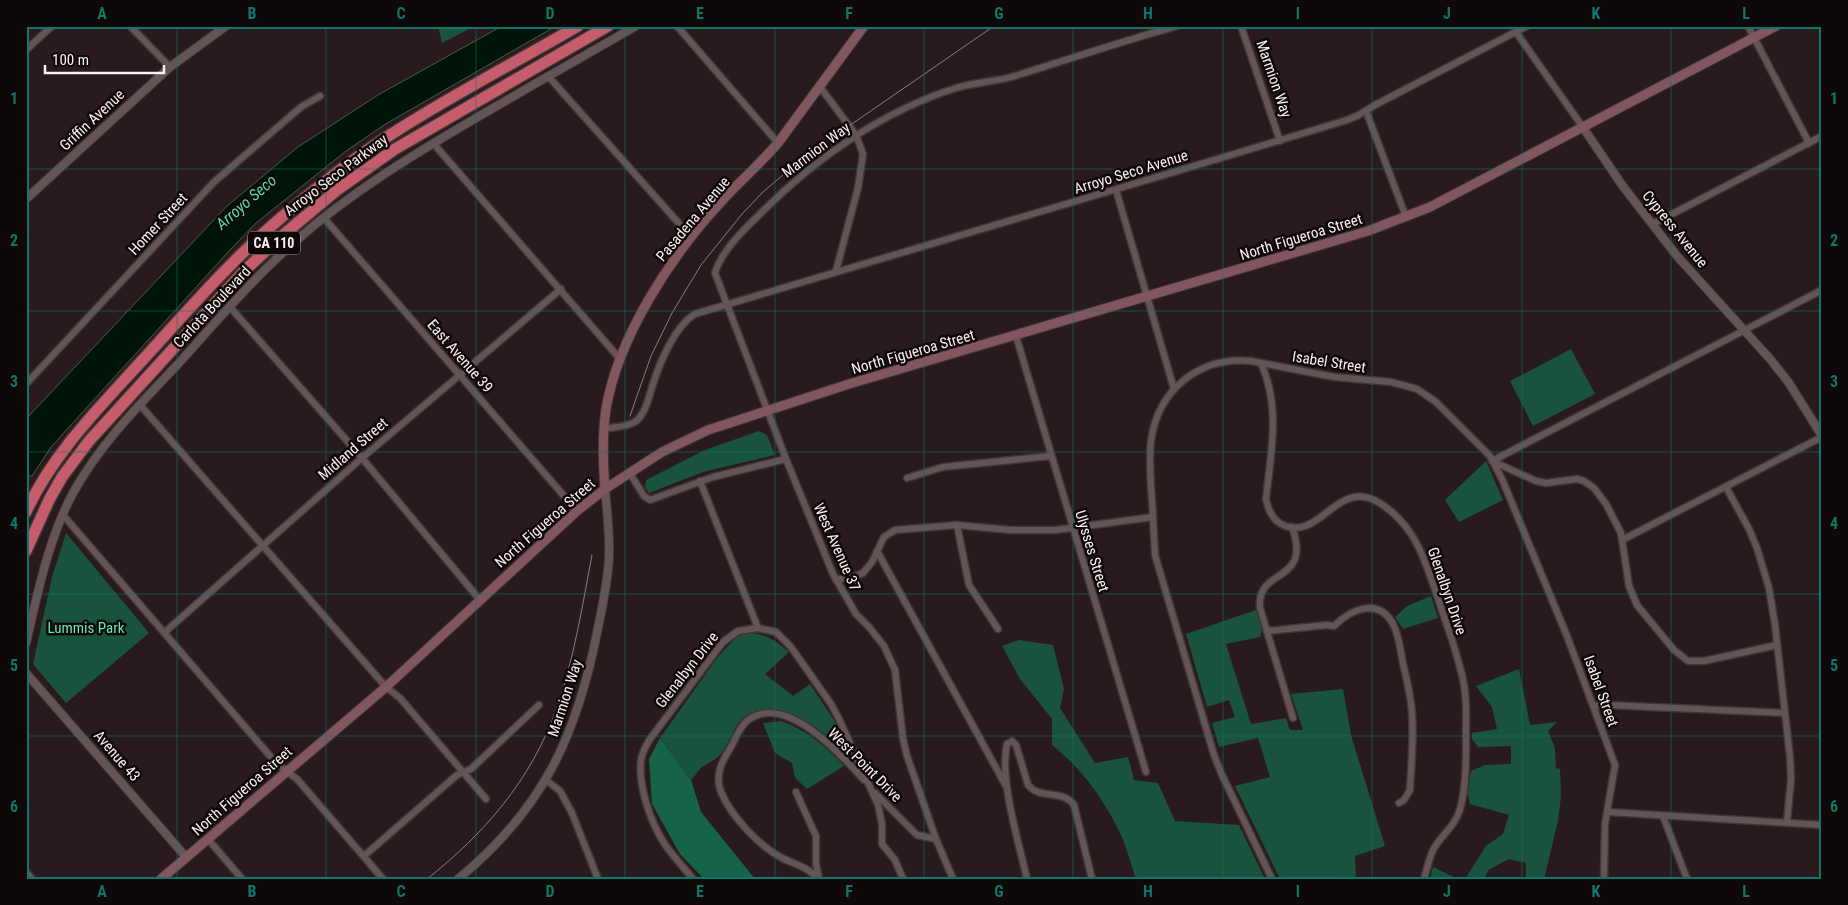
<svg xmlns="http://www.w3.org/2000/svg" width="1848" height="905" viewBox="0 0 1848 905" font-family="'Roboto Condensed',sans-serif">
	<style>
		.green { fill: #19533d }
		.forest { fill: #166448 }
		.water { fill: #00150a; stroke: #4b574f }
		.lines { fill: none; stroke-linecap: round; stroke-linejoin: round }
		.minor-casing { stroke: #413536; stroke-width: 9 }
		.tertiary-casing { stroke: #413536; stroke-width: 10 }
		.secondary-casing { stroke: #413536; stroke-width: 11 }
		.motorway-casing { stroke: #413536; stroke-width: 14 }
		.minor { stroke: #655456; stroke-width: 6 }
		.tertiary { stroke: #655456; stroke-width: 8 }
		.secondary { stroke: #82565d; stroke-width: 9 }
		.motorway { stroke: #c45c6c; stroke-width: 11 }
		.tram { stroke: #8a7d7f; stroke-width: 1 }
		.grid { fill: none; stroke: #0f766e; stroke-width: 1; stroke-opacity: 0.55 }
		.labels { text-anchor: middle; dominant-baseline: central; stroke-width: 5; stroke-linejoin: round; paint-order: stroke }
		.shield { fill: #0e0808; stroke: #b4aaab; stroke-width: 1 }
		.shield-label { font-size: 14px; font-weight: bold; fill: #fbf0f1 }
		.street-label { font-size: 15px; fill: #fbf0f1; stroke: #0e0808 }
		.park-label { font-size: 15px; fill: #66e9b4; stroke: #0e0808 }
		.water-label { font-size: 16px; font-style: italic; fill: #57dca8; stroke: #0e0808 }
		.neatline { fill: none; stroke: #0f766e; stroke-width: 2 }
		.grid-label { font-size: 16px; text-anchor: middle; font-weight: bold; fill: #0f766e }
	</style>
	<rect width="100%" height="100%" fill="#291b1d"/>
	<g class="green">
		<path d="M438,26H475L442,43Z"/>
		<path d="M1571,349L1595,394L1533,426L1510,381Z"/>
		<path d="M759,431L767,435L775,455L703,472L649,493L645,488L646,480L705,450Z"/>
		<path d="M1486,461L1503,500L1459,522L1445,500Z"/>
		<path d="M66,533L149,633L66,703L33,664L52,577Z"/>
		<path d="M1431,596L1438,618L1403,629L1395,617L1407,606Z"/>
		<path d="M1256,610L1263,627L1260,637L1226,644L1251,724L1286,718L1290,730H1303L1291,694L1343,689L1351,735L1385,846L1355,856L1356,879H1280L1235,786L1270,777L1258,738L1219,747L1212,723L1235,717L1229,700L1207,707L1186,634Z"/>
		<path d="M750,633C767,634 777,642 789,652L765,674L793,696L810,684L834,720L853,760C830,736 781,693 746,716C732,726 731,743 720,755C716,760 707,763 701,768C698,771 695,776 691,780L660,738L717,658L737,636Z"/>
		<path d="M1019,640L1053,645L1064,689L1060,708L1095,763L1128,757L1134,780L1158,783L1175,821L1239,825L1265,879H1136C1130,861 1125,841 1116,825C1100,794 1079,766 1052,745V719L1020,679L1002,646Z"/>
		<path d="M1519,669L1530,725L1557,722L1548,731L1555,748L1556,768L1560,769L1561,796L1558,821L1544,879H1526V863L1509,859L1488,870L1485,879H1465L1486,846L1503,834L1509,815L1470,804L1467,792L1471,771L1485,765L1511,764V746L1478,747L1472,739V733L1497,729L1492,707L1476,686Z"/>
		<path d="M781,721C808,731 824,745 844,766L807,789L795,778L792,763L775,753L763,723Z"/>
		<path d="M1433,867L1458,879H1430Z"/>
	</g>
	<path class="forest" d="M660,738L691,780L701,812L755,879H704L680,854L652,804L649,759Z"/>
	<path class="water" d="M502,26H556L384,125L346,151L256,223L229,251L51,447L32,476H26V419L227,206L298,147L378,95Z"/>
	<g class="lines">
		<g class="minor-casing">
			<g id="minor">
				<path d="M130,26L170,67"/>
				<path d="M677,26L778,143"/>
				<path d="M1241,26L1280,141"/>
				<path d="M1748,26L1809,143"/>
				<path d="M1516,32L1582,126"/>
				<path d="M26,50L52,26"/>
				<path d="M548,76L691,237"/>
				<path d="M820,87L856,135L863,154L858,188L836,271"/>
				<path d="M1366,111L1406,217"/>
				<path d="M433,143L620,359"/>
				<path d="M1116,190L1174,389"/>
				<path d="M324,218L577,511"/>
				<path d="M1653,224L1822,136"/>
				<path d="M230,307L362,458L480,600"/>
				<path d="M1016,336L1146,772"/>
				<path d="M1261,363C1281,408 1271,451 1266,499C1268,509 1272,519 1281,524C1311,540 1329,501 1355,497C1372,494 1390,509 1401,521C1421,543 1428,571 1438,598C1447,627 1459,656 1464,685C1467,700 1466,715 1466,730C1466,756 1467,784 1460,809C1455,827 1441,835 1433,850C1429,859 1427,869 1424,879"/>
				<path d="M26,384L214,182L301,107L320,96"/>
				<path d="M140,405L386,687L400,698L486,799"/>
				<path d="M604,429C614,427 626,427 635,422C646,414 649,396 653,384C660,362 675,326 695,314C910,248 1128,187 1344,121L1357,116L1375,105L1527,26"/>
				<path d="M1492,461L1536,481L1546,483L1577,479L1584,481L1594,488L1606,504L1621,533L1629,586L1637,605L1674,650L1688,661H1704L1777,645"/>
				<path d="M1492,461L1822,290"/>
				<path d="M629,472L644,496L650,500L713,477L786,459"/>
				<path d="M907,478L943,467L1051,456"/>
				<path d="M700,481L758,628"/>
				<path d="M1726,487L1749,529L1757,548L1769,588L1775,625L1790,757L1791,779L1787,822"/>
				<path d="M63,515L276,763L297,779L383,879"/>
				<path d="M1153,517L1155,555L1214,755L1222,775L1272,879"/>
				<path d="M957,525L969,585L998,629"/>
				<path d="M1292,527C1313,585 1256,566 1260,608L1293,718"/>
				<path d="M1622,540L1822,437"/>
				<path d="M877,551L1006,786"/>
				<path d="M836,580L856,576L863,573L872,562L884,537L895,530L957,525L1010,530H1056L1153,517C1152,492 1148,466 1151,441C1158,389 1200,356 1251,361L1334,377L1391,382L1417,389L1436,402L1490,456L1502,479L1567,636L1615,765L1605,824L1604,879"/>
				<path d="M1268,631L1327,625L1334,626C1352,608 1380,597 1394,626C1399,637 1401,652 1403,664C1407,680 1411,696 1412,713C1414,739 1411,765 1410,790L1404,800L1399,803"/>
				<path d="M165,632L362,458L561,289"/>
				<path d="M1594,706L1608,705L1785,713"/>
				<path d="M546,780L560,791L572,813L598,879"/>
				<path d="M796,792L816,836V864L819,879"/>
				<path d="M875,793L917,835L936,839"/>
				<path d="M1608,812L1822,825"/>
				<path d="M1663,816L1687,879"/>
				<path d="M208,839L242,879"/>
				<path d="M364,856L457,775L471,769L539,705"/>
				<path d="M26,872L32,879"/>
				<path d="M693,879C684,868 674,857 666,846C651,824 638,787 641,760C642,752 646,746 650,739L723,642L738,631L758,628L776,632L791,647L831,704L839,719L878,805L882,824V844L895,860L903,879"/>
				<path d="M818,879C809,867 794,864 782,858C759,846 731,816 721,792C714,774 723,760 732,745C736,737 740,726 748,720C786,692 841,755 864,780"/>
				<path d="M953,879L936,839L907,756L903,739L895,670L884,646L869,627L856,614L833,574L786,459L715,273C722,249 746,228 763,211C816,158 883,111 956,88C975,82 995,82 1015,76C1069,59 1123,41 1177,26"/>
				<path d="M1027,879C1019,843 999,779 1007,744L1012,741L1016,745L1028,785C1040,800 1063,789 1074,805L1092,879"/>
			</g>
		</g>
		<g class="tertiary-casing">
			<g id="tertiary">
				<path d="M1582,126L1622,185L1677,256L1771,360L1789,383L1822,436"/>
				<path d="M26,199L170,67L226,26"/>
				<path d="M26,643C38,592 48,540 73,493C100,444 140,404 178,364C216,322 254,277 297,240C351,192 413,155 476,118C529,87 582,57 636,26"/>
				<path d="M26,673L186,857"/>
				<path d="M458,879C542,810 576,738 597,633C602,608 608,582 609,557C610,535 607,511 605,489"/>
			</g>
		</g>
		<g class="secondary-casing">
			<g id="secondary">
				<path d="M605,489C603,463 602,435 606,409C618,337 671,256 720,203C739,182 760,164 778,143L864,26"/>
				<path d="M161,879L386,687L577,511L605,489L662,452L708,430L849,384L1368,231L1430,207L1776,26"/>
			</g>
		</g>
		<g class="motorway-casing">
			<g id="motorway">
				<path d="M26,512C52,455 97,410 138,365C185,314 230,261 283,216C319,186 357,155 398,130C456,93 518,61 578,26"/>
				<path d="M26,551L49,500L62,477L89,441L244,271L283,235L337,190L395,149L608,26"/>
			</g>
		</g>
		<use href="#minor" class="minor"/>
		<use href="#tertiary" class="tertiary"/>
		<use href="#secondary" class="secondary"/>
		<use href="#motorway" class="motorway"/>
		<g class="tram">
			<path d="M630,416L651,356L672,313L701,265L742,214L763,192L804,157L994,26"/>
			<path d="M427,879C484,834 531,780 556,710C574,660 582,607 592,555"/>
		</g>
	</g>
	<path class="grid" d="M177,26V879M326,26V879M476,26V879M625,26V879M775,26V879M924,26V879M1073,26V879M1223,26V879M1372,26V879M1522,26V879M1671,26V879M26,169H1822M26,311H1822M26,452H1822M26,594H1822M26,736H1822"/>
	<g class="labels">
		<rect class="shield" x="248" y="231.5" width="52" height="23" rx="4"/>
		<g class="shield-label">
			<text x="274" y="243">CA 110</text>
		</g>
		<g class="street-label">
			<text transform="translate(1274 79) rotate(71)">Marmion Way</text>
			<text transform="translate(92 120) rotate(-43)">Griffin Avenue</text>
			<text transform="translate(816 150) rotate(-37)">Marmion Way</text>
			<text transform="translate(1131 172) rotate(-17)">Arroyo Seco Avenue</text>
			<text transform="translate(336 175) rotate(-37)">Arroyo Seco Parkway</text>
			<text transform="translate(693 219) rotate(-50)">Pasadena Avenue</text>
			<text transform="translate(158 224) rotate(-47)">Homer Street</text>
			<text transform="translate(1675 229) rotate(51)">Cypress Avenue</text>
			<text transform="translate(1301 237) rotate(-17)">North Figueroa Street</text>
			<text transform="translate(212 307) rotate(-47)">Carlota Boulevard</text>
			<text transform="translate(913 352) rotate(-16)">North Figueroa Street</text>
			<text transform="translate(460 356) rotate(49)">East Avenue 39</text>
			<text transform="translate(1329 362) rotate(9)">Isabel Street</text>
			<text transform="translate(353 449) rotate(-41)">Midland Street</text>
			<text transform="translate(545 523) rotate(-41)">North Figueroa Street</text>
			<text transform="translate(837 547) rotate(66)">West Avenue 37</text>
			<text transform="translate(1092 551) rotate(73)">Ulysses Street</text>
			<text transform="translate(1447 591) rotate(71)">Glenalbyn Drive</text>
			<text transform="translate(687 670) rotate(-52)">Glenalbyn Drive</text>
			<text transform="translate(1601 691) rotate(70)">Isabel Street</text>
			<text transform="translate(565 698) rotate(-72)">Marmion Way</text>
			<text transform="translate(117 756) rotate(49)">Avenue 43</text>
			<text transform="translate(865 765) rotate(45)">West Point Drive</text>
			<text transform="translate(242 791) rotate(-41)">North Figueroa Street</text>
		</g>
		<g class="park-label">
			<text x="86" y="628">Lummis Park</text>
		</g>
		<g class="water-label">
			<text transform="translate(246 202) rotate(-41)">Arroyo Seco</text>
		</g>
	</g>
	<rect width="1848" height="905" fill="none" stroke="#0e0808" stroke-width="55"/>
	<path d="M45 65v8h119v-8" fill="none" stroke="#fbf0f1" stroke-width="2.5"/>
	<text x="52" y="65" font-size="15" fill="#fbf0f1" stroke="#0e0808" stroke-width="4" paint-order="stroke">100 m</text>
	<rect x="28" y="28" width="1792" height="850" class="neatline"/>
	<g class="grid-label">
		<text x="102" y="19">A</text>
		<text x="252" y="19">B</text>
		<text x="401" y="19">C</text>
		<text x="550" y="19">D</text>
		<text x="700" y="19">E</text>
		<text x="849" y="19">F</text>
		<text x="999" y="19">G</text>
		<text x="1148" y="19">H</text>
		<text x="1298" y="19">I</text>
		<text x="1447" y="19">J</text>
		<text x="1596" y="19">K</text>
		<text x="1746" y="19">L</text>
		<text x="14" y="104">1</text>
		<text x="1834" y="104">1</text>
		<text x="14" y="246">2</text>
		<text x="1834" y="246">2</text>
		<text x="14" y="387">3</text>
		<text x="1834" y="387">3</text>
		<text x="14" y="529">4</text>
		<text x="1834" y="529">4</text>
		<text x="14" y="671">5</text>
		<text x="1834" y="671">5</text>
		<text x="14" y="812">6</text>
		<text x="1834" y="812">6</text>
		<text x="102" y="897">A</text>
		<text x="252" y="897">B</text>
		<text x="401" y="897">C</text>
		<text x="550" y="897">D</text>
		<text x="700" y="897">E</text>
		<text x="849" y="897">F</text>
		<text x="999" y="897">G</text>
		<text x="1148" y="897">H</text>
		<text x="1298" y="897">I</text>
		<text x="1447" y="897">J</text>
		<text x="1596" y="897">K</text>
		<text x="1746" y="897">L</text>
	</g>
</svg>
